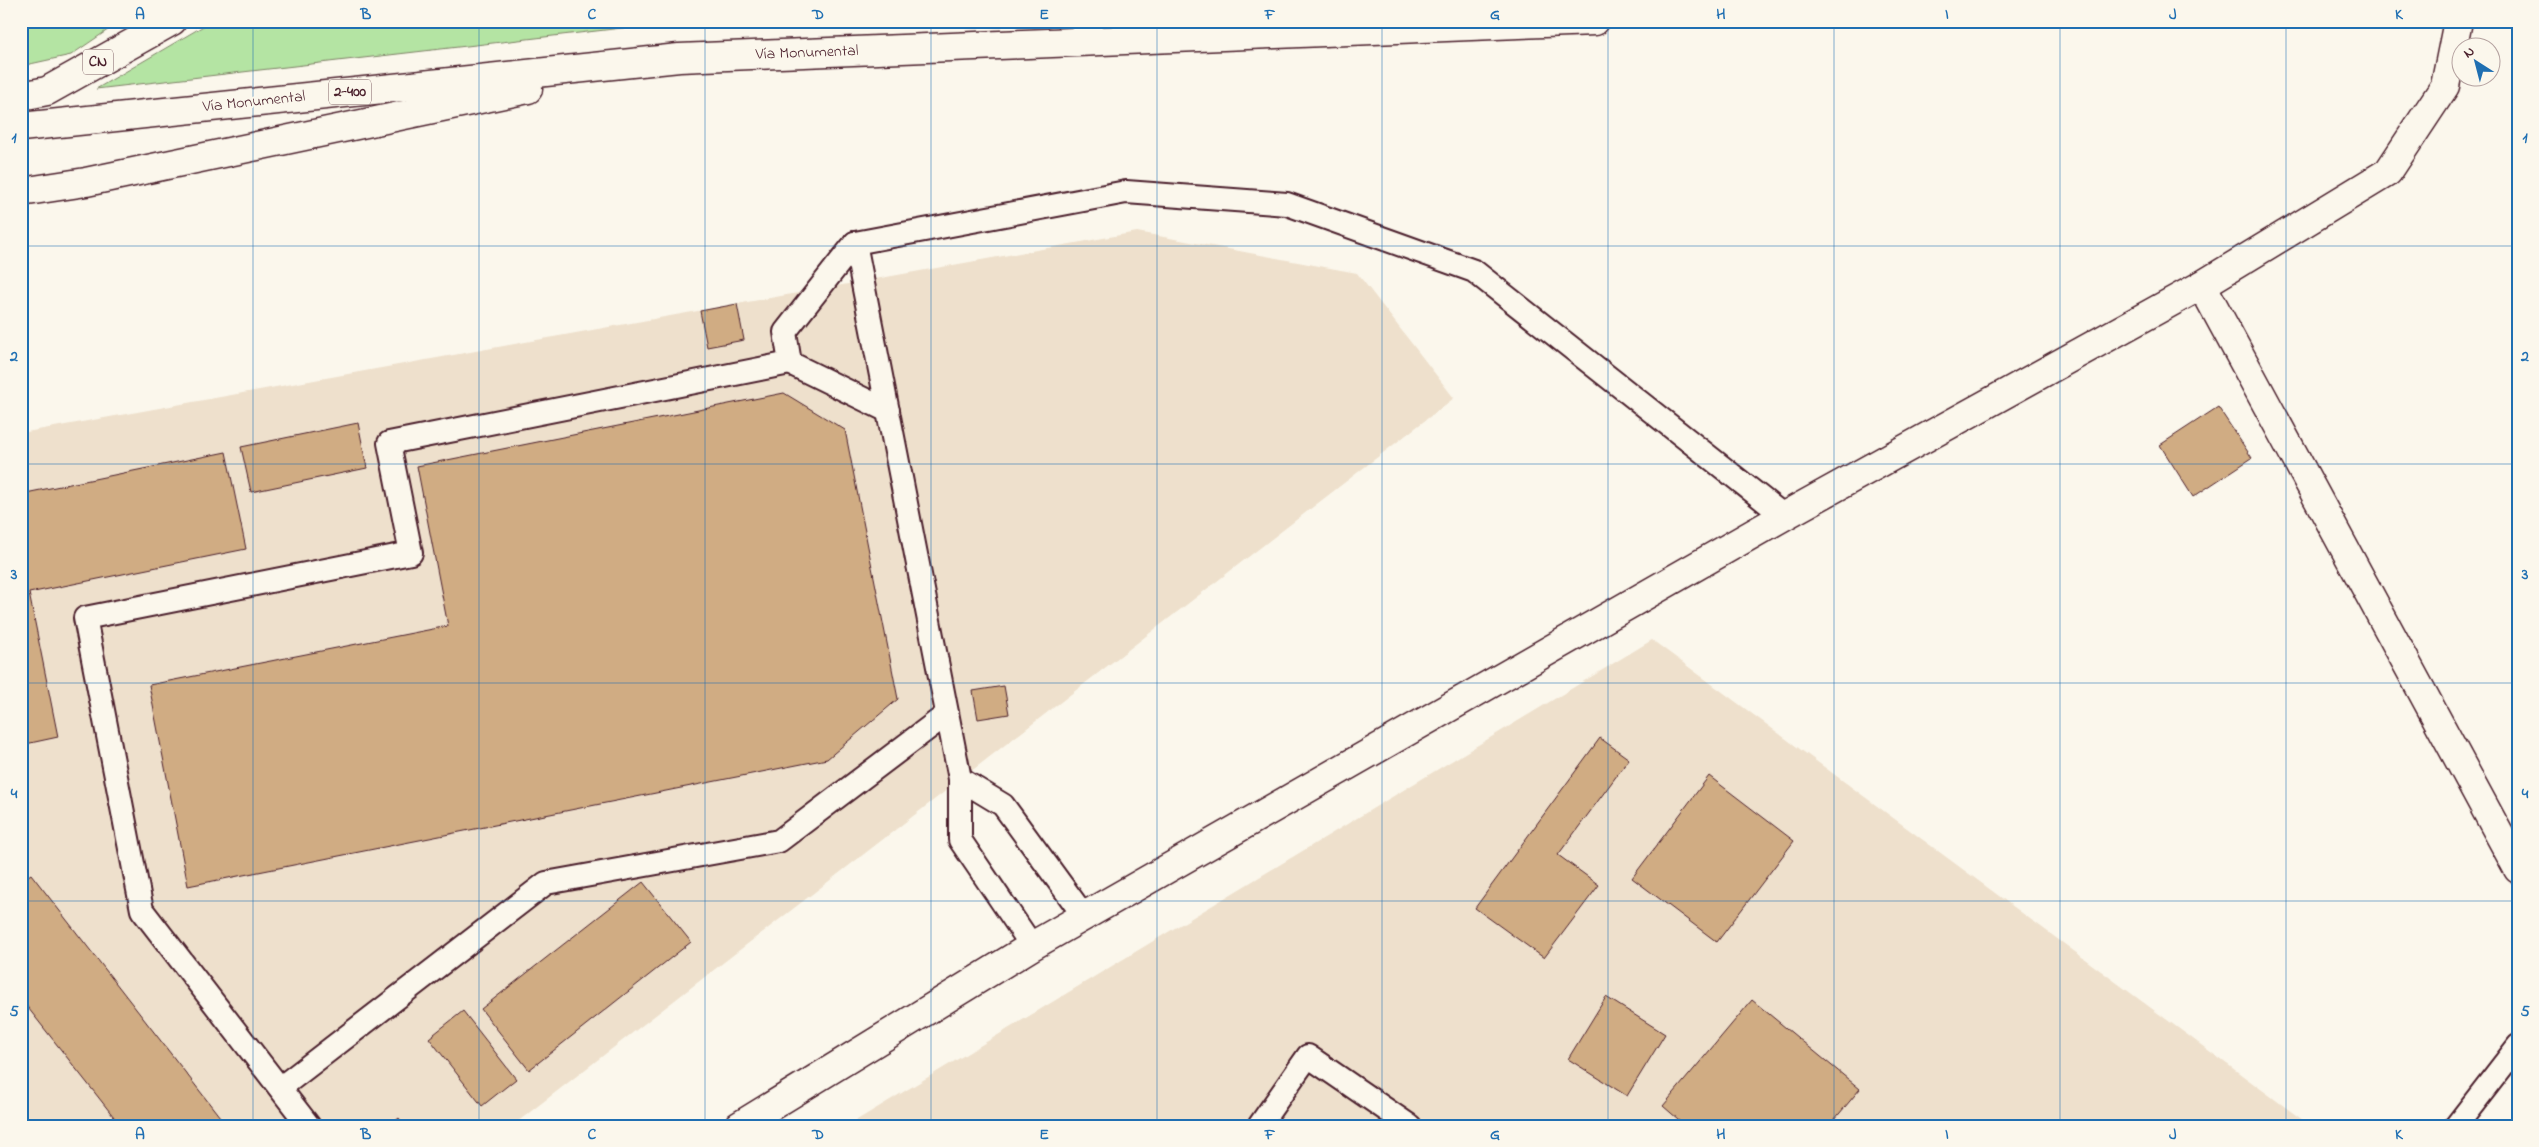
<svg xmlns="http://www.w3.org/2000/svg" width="2539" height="1147" viewBox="0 0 2539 1147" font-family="'Indie Flower',sans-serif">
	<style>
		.built { fill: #eee0cc }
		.green { fill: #b4e4a3; stroke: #7f8267 }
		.building { fill: #d0ac83; stroke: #4a1f2b }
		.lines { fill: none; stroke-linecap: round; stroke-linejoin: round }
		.lane-casing { stroke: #4a1f2b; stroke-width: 26 }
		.street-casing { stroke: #4a1f2b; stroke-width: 31 }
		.highway-casing { stroke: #4a1f2b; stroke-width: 31 }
		.lane { stroke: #fbf7ec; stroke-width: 22 }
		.street { stroke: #fbf7ec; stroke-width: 28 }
		.highway { stroke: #fbf7ec; stroke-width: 28 }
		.grid { fill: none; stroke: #1f6fb2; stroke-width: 1; stroke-opacity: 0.55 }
		.labels { text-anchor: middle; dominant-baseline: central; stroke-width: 4; stroke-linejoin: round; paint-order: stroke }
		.shield { fill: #fbf7ec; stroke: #7f6065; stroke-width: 1 }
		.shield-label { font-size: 15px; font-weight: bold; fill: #4a1f2b }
		.street-label { font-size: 16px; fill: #4a1f2b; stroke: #fbf7ec }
		.neatline { fill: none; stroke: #1f6fb2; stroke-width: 2 }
		.grid-label { font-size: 16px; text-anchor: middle; font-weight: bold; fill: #1f6fb2 }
	</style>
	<rect width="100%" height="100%" fill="#fbf7ec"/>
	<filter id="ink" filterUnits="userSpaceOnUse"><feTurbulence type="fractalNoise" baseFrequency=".02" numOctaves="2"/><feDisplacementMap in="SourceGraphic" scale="10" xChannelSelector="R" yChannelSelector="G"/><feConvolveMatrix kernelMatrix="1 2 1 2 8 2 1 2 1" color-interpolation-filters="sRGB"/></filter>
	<g filter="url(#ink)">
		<g class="built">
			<path d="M1137,232L1357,273L1454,398L512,1126H28L21,1117V433Z"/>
			<path d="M1652,640L2311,1126H847Z"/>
		</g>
		<g class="green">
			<path d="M21,21H121L71,55L21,66Z"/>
			<path d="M212,21H744L648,25L96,89Z"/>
		</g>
		<g class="building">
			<path d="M737,304L744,340L707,347L700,311Z"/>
			<path d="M784,393L845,430L898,699L827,759L188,886L149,685L448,626L417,466Z"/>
			<path d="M2218,407L2252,458L2193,497L2160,445Z"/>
			<path d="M358,423L367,468L251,492L241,447Z"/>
			<path d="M226,452L246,549L29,593L58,737L21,745V494Z"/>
			<path d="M1004,686L1009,714L978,719L973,691Z"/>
			<path d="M1600,738L1629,759L1558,855L1599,885L1544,958L1475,908Z"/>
			<path d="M1709,776L1794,841L1717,942L1632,878Z"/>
			<path d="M31,874L227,1126H121L21,999V881Z"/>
			<path d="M643,882L691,942L529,1070L481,1009Z"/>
			<path d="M1606,997L1665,1034L1627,1096L1568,1059Z"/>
			<path d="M1752,1000L1860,1089L1829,1126H1686L1663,1106Z"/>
			<path d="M463,1011L516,1079L482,1106L429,1038Z"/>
			<path d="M399,1118L405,1126H389Z"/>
		</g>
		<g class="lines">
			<g class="lane-casing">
				<g id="lane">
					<path d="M855,243L785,332L790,363L888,411"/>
					<path d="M960,779L855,243L1126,192L1287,204L1474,271L1784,516"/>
					<path d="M1032,946L960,840V779L1003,805L1084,916"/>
					<path d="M280,1088L546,883L779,841L947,714"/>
					<path d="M309,1126L142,910L85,618L411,553L389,443L790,363"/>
					<path d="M1259,1126L1308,1056L1410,1126"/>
					<path d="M2456,1126L2518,1046"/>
				</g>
			</g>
			<g class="street-casing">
				<g id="street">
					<path d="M2202,285L2518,869"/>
					<path d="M739,1126L1032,946L1784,516L2202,285L2388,172L2445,86L2458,21"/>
				</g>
			</g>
			<g class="highway-casing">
				<g id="highway">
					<path d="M21,96L47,91L172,21"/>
					<path d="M21,127L679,58L1595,21"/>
					<path d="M21,192L86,182L528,89"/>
				</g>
			</g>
			<use href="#lane" class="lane"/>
			<use href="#street" class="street"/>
			<use href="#highway" class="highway"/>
		</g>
	</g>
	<path class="grid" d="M253,21V1126M479,21V1126M705,21V1126M931,21V1126M1157,21V1126M1382,21V1126M1608,21V1126M1834,21V1126M2060,21V1126M2286,21V1126M21,246H2518M21,464H2518M21,683H2518M21,901H2518"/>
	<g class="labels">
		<g class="shield">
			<rect x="83" y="49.5" width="30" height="25" rx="4"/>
			<rect x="329" y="79.5" width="42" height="25" rx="4"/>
		</g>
		<g class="shield-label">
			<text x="98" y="62">CN</text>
			<text x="350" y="92">2-400</text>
		</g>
		<g class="street-label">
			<text transform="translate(807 53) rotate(-2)">Vía Monumental</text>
			<text transform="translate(254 102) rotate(-6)">Vía Monumental</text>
		</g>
	</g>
	<rect width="2539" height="1147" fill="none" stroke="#fbf7ec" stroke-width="55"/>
	<g transform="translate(2476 62) rotate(324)"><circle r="24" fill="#fbf7ec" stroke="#b4a19f"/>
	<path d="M0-4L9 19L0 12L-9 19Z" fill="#1f6fb2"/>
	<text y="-8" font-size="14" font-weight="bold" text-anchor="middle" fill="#4a1f2b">N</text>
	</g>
	<rect x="28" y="28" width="2484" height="1092" class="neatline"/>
	<g class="grid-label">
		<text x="140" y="19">A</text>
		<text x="366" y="19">B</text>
		<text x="592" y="19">C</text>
		<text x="818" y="19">D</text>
		<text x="1044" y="19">E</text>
		<text x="1270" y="19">F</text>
		<text x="1495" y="19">G</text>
		<text x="1721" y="19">H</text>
		<text x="1947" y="19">I</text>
		<text x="2173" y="19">J</text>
		<text x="2399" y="19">K</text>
		<text x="14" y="142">1</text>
		<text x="2525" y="142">1</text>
		<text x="14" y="361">2</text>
		<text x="2525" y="361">2</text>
		<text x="14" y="579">3</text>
		<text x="2525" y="579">3</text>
		<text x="14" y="798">4</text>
		<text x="2525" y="798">4</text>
		<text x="14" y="1016">5</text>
		<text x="2525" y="1016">5</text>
		<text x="140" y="1139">A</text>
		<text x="366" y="1139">B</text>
		<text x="592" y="1139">C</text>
		<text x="818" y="1139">D</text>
		<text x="1044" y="1139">E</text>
		<text x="1270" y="1139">F</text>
		<text x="1495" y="1139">G</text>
		<text x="1721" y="1139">H</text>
		<text x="1947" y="1139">I</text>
		<text x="2173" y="1139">J</text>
		<text x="2399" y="1139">K</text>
	</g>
</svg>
